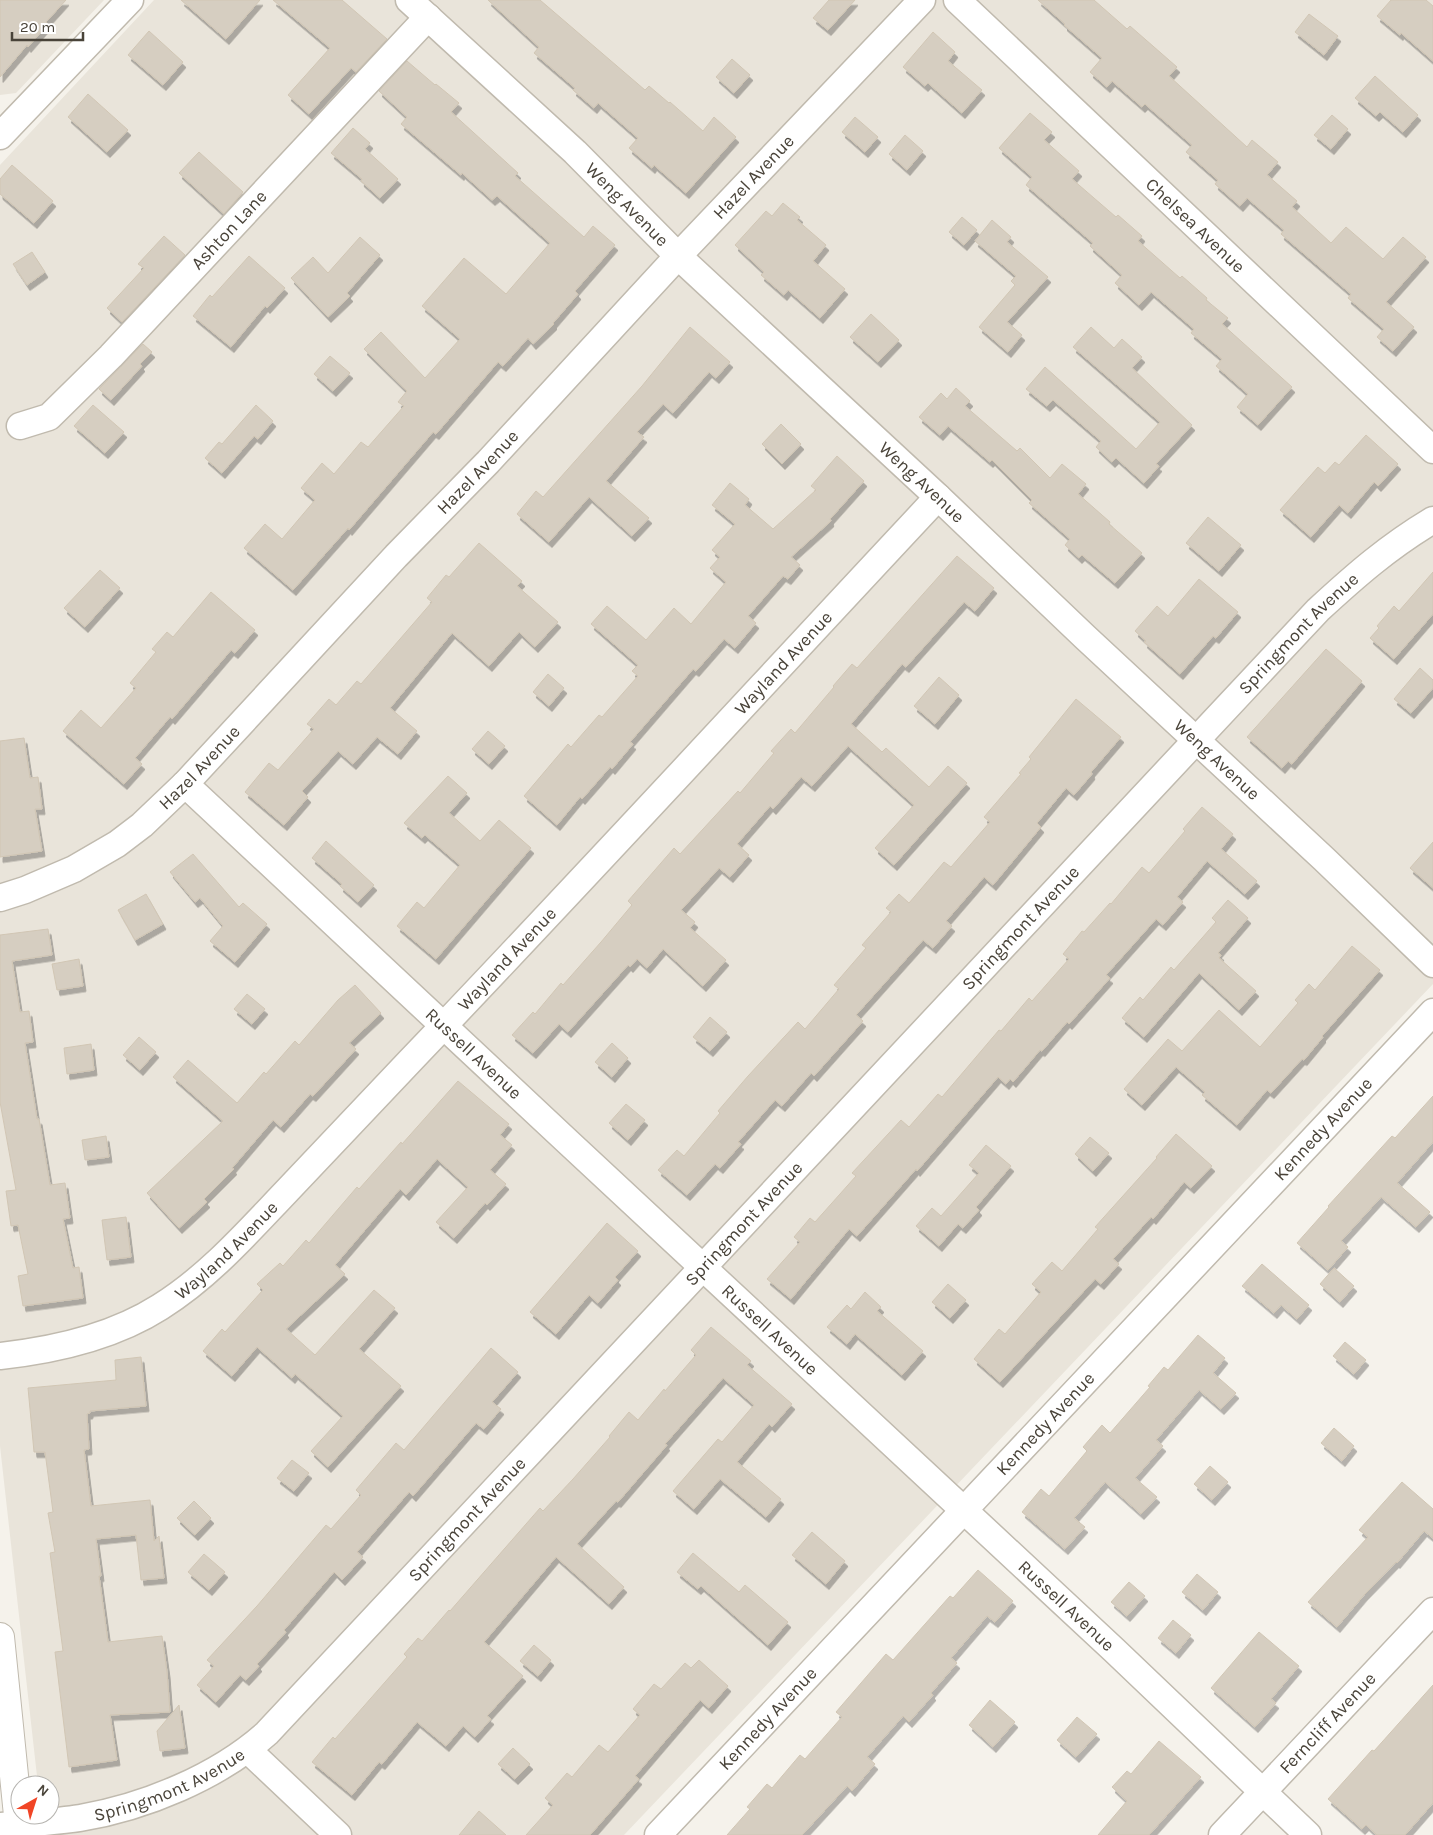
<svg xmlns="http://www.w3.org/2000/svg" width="1433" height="1835" viewBox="0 0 1433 1835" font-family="Karla,sans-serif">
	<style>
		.residential { fill: #e9e4da }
		.building { fill: #d6cec1; stroke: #d1c6b4; filter: url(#shadow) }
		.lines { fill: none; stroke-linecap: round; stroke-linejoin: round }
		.minor-casing { stroke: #c0baae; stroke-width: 29 }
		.tertiary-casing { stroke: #c0baae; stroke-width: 30 }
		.minor { stroke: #fff; stroke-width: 26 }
		.tertiary { stroke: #fff; stroke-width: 28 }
		.labels { text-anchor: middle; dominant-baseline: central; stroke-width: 4; stroke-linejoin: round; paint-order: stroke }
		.street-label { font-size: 18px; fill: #494339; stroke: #fff }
	</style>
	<defs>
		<filter id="shadow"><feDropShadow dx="3" dy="5.5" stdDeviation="0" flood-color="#0004"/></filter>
	</defs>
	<rect width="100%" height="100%" fill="#f5f2eb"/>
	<g class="residential">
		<path d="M0,0H104L16,93L0,95Z"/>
		<path d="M154,0H1433V984L624,1835H44L50,1815V1785H38L0,1446V165Z"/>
	</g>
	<g class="building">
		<path d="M0,0H66L46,22L48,24L28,47L27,45L0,77Z"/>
		<path d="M181,0H260L226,39Z"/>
		<path d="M273,0H342L387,39L356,72L351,68L309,114L288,95L330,48Z"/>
		<path d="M488,0H540L645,90L649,86L669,103L670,102L703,131L714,117L736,137L686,193L654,165L652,168L629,148L638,138L598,103L594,108L573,90L575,88L534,53L539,47Z"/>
		<path d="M829,0H855L828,30L813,18Z"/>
		<path d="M1038,0H1094L1127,29L1130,26L1177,67L1169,76L1247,147L1252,140L1278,162L1267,175L1297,201L1292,207L1331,243L1346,227L1383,259L1403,237L1426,257L1386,302L1414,327L1393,351L1377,337L1384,329L1348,298L1351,294L1281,234L1284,230L1247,198L1240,206L1215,184L1218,180L1186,152L1192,145L1145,104L1142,107L1112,81L1107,87L1090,72L1102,58L1064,25L1065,24Z"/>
		<path d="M1391,0H1426L1433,6V61L1401,33L1400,35L1377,16Z"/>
		<path d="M1309,14L1338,36L1324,55L1295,32Z"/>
		<path d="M149,31L183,62L163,85L128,55Z"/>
		<path d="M933,32L955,52L948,61L982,90L962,113L928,83L925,86L903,67Z"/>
		<path d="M732,59L750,75L734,93L716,77Z"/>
		<path d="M407,61L435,85L436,84L459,103L451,112L518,173L515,176L584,237L593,226L615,245L575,291L578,294L553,323L554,324L533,344L528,338L503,366L498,362L436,434L433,432L349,530L348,528L293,590L244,548L265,524L282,539L315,500L301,488L322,463L334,474L361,442L368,447L404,406L398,402L407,391L364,349L381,332L425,378L460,339L422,306L464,258L506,294L550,243L497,196L492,200L462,173L461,175L401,124L407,117L379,91Z"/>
		<path d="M1375,76L1418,115L1403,132L1380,112L1376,116L1355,98Z"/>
		<path d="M88,94L128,130L107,152L68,117Z"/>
		<path d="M1030,113L1052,132L1044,140L1079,171L1072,179L1116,217L1118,215L1142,236L1138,241L1180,278L1182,276L1207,298L1206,300L1228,318L1222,324L1292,387L1258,425L1237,407L1248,394L1216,366L1222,359L1191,333L1194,329L1151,292L1139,305L1115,283L1122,275L1090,246L1093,243L1026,185L1032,177L999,148Z"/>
		<path d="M1332,115L1348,129L1331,149L1314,135Z"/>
		<path d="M855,117L878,137L865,152L842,132Z"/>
		<path d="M353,128L370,143L365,149L398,179L380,198L361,181L362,179L331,153Z"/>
		<path d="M905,135L923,151L907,170L889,154Z"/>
		<path d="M199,152L243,192L224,214L179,173Z"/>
		<path d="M12,165L53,201L34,223L0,194V179Z"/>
		<path d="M783,203L800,217L797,220L826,245L813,261L845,289L820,318L788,290L784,295L761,275L764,272L735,245L766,211L772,216Z"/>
		<path d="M962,217L977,230L964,245L949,232Z"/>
		<path d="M992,220L1011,237L1007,242L1048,277L1007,322L1022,335L1008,352L979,327L1015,285L1011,281L1016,276L975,241Z"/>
		<path d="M164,236L185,255L122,322L107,308L144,268L138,264Z"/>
		<path d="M360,237L380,255L347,293L350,296L328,317L291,278L313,257L328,273Z"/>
		<path d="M32,252L45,272L27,285L13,264Z"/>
		<path d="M249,256L285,288L267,308L265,306L231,347L193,316L210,295L212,297Z"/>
		<path d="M871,314L899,340L878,362L850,337Z"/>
		<path d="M690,327L730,362L716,378L709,372L673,413L663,404L637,432L644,437L606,481L649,518L632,536L589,497L549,542L517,514L536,491L543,497L642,386Z"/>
		<path d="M1091,327L1114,348L1122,339L1142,357L1132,368L1192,425L1156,464L1159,466L1144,483L1116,458L1112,462L1096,447L1101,441L1053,400L1047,406L1026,389L1045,367L1136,449L1160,422L1073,347Z"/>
		<path d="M143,344L152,352L140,364L142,366L111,400L99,389Z"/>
		<path d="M330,356L350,373L333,391L314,374Z"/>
		<path d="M956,388L970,401L965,406L1017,451L1020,448L1050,478L1062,464L1086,484L1078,494L1110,522L1109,524L1142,553L1115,583L1082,555L1079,558L1065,545L1070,539L1029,503L1032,500L992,460L990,462L948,426L940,435L919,417L941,393L947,399Z"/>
		<path d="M93,405L124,432L105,453L74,426Z"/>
		<path d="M256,405L273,421L258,439L254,436L222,473L205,458L219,442L222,444Z"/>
		<path d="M781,424L801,444L782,464L762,444Z"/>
		<path d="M1366,435L1398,464L1378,486L1374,482L1348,513L1339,505L1311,537L1280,510L1318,467L1325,473L1335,462L1339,465Z"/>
		<path d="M837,456L864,481L830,519L831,521L791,557L800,565L788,579L783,576L748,616L756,623L735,648L724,639L696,671L693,669L630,742L633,744L612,769L610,767L582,799L580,797L557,825L524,796L568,744L571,747L599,715L602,717L638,676L632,671L638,665L591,624L607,606L646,640L674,608L691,624L726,582L710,568L720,557L712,550L735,524L712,505L730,483L749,499L745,505L773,529L816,490L811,486Z"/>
		<path d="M1208,517L1241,545L1219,571L1186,543Z"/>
		<path d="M479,543L522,581L517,586L558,622L535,647L519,632L489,666L452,633L390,708L417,731L398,754L377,737L353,764L338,751L302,791L308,797L284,825L245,792L269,763L278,770L314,729L307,724L329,699L336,705L357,681L361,684L432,602L427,598L446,575L449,577Z"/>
		<path d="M957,556L994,588L975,611L964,602L906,667L902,664L851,724L882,752L886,748L929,787L948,766L967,783L894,865L875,848L914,805L848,746L812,786L801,777L773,809L770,806L737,844L749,855L730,877L719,868L681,910L695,922L690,928L726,960L703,986L663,949L647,968L637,959L630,967L628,965L568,1032L559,1024L533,1053L512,1035L533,1012L535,1014L561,983L563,985L601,942L632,905L628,901L674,848L680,854L738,791L740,793L774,753L771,751L791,729L795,733L834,687L833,686L852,664L857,668Z"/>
		<path d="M100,570L120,588L85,627L64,608Z"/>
		<path d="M1433,572V614L1394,659L1370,638L1379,628L1377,626L1394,606L1399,611Z"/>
		<path d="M1199,579L1238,612L1216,638L1213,636L1180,674L1144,642L1146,641L1135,631L1157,606L1168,616Z"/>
		<path d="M211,592L255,630L235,653L231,650L172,719L170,717L135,758L142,764L124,784L63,731L81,710L101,728L136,688L130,683L156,652L152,649L167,632L173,637Z"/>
		<path d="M1326,649L1362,681L1292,764L1288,761L1282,768L1247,737Z"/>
		<path d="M1420,668L1433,680V688L1411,713L1394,699Z"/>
		<path d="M548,674L564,688L549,706L533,692Z"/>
		<path d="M939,677L959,695L935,724L914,706Z"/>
		<path d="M1076,699L1121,737L1091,772L1092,774L1074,795L1066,788L1037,823L1041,827L993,885L984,877L946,921L952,926L933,948L923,940L856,1015L863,1021L814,1076L811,1073L782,1106L775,1100L738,1142L741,1144L720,1168L715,1164L687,1195L658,1170L677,1150L684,1156L720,1113L718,1111L748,1076L798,1022L805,1029L839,989L834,985L866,948L862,945L891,912L886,908L899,894L909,903L944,862L951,867L990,822L984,817L1021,774L1019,773L1031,759L1029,757Z"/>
		<path d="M488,731L505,746L489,764L472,749Z"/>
		<path d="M24,738L30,778L38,777L42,809H35L42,851L0,857V741Z"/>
		<path d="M448,776L467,793L449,813L480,841L499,820L531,848L436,959L397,926L417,902L424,908L460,865L425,835L422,838L404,823Z"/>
		<path d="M1202,807L1233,834L1221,849L1257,881L1245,894L1207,861L1177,897L1183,902L1163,925L1156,919L1106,975L1110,978L1069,1024L1067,1022L1042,1051L1040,1050L1013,1082L1010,1079L1006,1084L998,1077L917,1171L916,1169L857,1236L849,1229L791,1299L767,1279L800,1242L794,1237L810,1218L815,1222L856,1176L852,1173L901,1120L909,1127L938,1094L942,1097L999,1030L1001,1031L1029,998L1032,1001L1069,959L1063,954L1082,931L1084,932L1110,903L1111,904L1142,867L1149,873L1185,831L1183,829Z"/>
		<path d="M326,841L374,885L358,902L340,886L342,884L312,858Z"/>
		<path d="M1433,842V888L1410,868Z"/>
		<path d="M193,854L239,907L243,903L267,924L235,962L210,941L223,926L200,898L195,902L170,872Z"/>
		<path d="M146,894L163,924L135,940L118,910Z"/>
		<path d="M1228,900L1248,918L1218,953L1221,955L1219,958L1256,991L1239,1010L1199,973L1144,1037L1122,1018L1140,997L1143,1000L1171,967L1174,970L1216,922L1212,918Z"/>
		<path d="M48,929L52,955L12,961L20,1012L29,1011L33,1042L25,1043L37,1119H39L50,1185L65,1183L70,1218L63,1219L73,1268L79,1267L83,1298L23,1306L18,1276L28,1274L18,1225L11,1226L6,1191L16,1190L0,1102V935Z"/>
		<path d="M1352,946L1380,970L1322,1036L1323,1037L1304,1060L1302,1059L1271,1093L1267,1090L1237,1125L1202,1095L1205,1092L1176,1067L1142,1105L1124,1089L1168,1039L1182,1051L1219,1010L1260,1047L1298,1003L1295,1000L1309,984L1315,990Z"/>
		<path d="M79,959L83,986L57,990L52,964Z"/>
		<path d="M355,985L381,1013L349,1043L356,1049L313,1096L310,1094L281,1127L273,1120L232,1168L234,1169L204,1199L207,1202L179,1228L147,1193L223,1121L173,1077L188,1060L237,1103L264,1072L266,1074L295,1041L299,1045L338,1000Z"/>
		<path d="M247,994L265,1009L252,1024L234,1009Z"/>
		<path d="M710,1017L727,1032L710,1051L693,1037Z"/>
		<path d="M139,1037L156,1052L140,1070L123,1055Z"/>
		<path d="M612,1043L628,1058L612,1077L595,1062Z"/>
		<path d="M91,1044L94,1070L67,1074L64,1048Z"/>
		<path d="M458,1081L509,1124L500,1135L512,1145L490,1170L506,1184L487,1205L485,1203L454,1238L436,1222L468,1187L437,1159L406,1195L400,1189L335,1265L345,1274L286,1329L315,1355L374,1290L395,1308L359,1349L401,1386L328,1467L311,1451L343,1416L295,1374L292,1378L257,1347L232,1376L203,1351L222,1329L225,1332L263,1290L257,1284L280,1263L283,1266L306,1240L309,1243L357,1187L359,1189L401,1142L402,1144Z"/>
		<path d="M1433,1096V1142L1397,1183L1430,1212L1416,1227L1381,1197L1341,1241L1348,1247L1328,1270L1297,1243L1329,1207L1328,1206L1392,1136L1395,1138Z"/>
		<path d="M626,1104L645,1120L628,1140L609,1123Z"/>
		<path d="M1176,1134L1212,1166L1191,1188L1184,1182L1153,1219L1151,1217L1113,1259L1119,1264L1101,1284L1095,1279L1000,1382L974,1359L999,1329L1005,1334L1041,1292L1032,1284L1052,1262L1062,1271L1098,1229L1095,1227L1157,1158L1156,1157Z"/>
		<path d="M106,1136L109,1157L85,1160L82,1140Z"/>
		<path d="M1090,1137L1109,1153L1093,1171L1075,1154Z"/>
		<path d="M986,1145L1011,1166L976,1207L979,1210L963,1228L958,1224L939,1246L916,1226L932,1208L941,1216L979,1173L969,1165Z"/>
		<path d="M126,1217L131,1257L107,1260L102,1220Z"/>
		<path d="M607,1223L638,1251L615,1277L618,1280L598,1303L589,1295L556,1334L530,1312Z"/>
		<path d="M1262,1264L1309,1305L1297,1319L1281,1305L1274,1313L1242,1286Z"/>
		<path d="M1334,1268L1354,1286L1340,1302L1320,1284Z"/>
		<path d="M948,1284L966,1300L950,1318L932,1302Z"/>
		<path d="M865,1292L881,1307L877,1311L923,1351L902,1375L855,1334L847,1344L827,1327L847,1305L851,1309Z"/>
		<path d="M711,1327L751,1361L747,1365L792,1404L772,1427L769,1424L737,1462L781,1499L766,1517L720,1479L694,1509L673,1491L718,1439L722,1442L754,1405L723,1378L665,1444L667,1445L618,1502L616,1501L577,1544L624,1587L609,1604L556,1557L484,1642L523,1676L487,1716L491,1719L475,1737L463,1726L446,1746L417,1722L382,1764L379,1762L352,1795L312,1762L333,1737L335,1739L407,1657L404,1654L418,1638L422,1641L449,1610L450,1611L540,1508L543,1511L573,1479L610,1437L609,1436L629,1412L638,1420L664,1389L665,1391L696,1355L691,1350Z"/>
		<path d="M1198,1335L1225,1358L1213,1373L1236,1393L1221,1409L1199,1390L1156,1440L1163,1446L1135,1478L1157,1497L1141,1514L1105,1482L1074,1518L1085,1527L1065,1549L1022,1512L1041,1489L1049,1496L1087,1451L1083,1447L1102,1425L1110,1433L1150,1387L1148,1386L1164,1367L1168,1370Z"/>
		<path d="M1345,1342L1366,1360L1354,1374L1333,1356Z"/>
		<path d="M491,1348L518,1372L492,1402L501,1409L484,1429L476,1423L413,1496L409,1492L357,1552L363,1557L342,1580L334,1572L284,1630L286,1632L257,1664L259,1666L246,1680L240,1675L216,1702L197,1685L214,1666L207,1660L257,1606L326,1525L331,1529L361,1495L356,1490L396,1443L404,1450Z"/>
		<path d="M141,1357L146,1406L90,1411V1413L87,1414L89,1449L84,1450L91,1506L150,1500L154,1541L159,1536L164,1578L141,1580L136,1535L96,1539L101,1576H99L108,1642L162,1636L167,1672L170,1712L110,1715L117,1760L69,1767L55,1652L63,1651L50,1553L55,1552L48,1513L53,1512L45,1452H34L28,1388L116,1380L115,1360Z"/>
		<path d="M1334,1428L1354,1446L1342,1461L1321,1443Z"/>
		<path d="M292,1460L309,1473L294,1491L277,1478Z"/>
		<path d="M1210,1466L1228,1482L1212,1500L1194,1484Z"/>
		<path d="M1402,1482L1433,1509V1538L1424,1531L1397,1563L1396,1562L1364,1595L1337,1627L1308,1602L1368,1537L1359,1530Z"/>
		<path d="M194,1501L211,1518L195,1535L177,1518Z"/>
		<path d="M812,1532L845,1561L826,1584L792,1555Z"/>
		<path d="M693,1553L739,1592L745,1585L788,1622L768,1645L701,1586L698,1589L677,1572Z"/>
		<path d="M204,1554L225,1572L209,1590L188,1572Z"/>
		<path d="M978,1570L1013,1601L995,1622L987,1616L951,1658L957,1663L931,1693L933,1695L909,1722L903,1716L867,1757L875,1764L852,1791L847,1786L802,1835H727L750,1809L747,1807L767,1784L772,1788L800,1755L805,1759L842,1717L836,1712L886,1654L893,1660L950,1596L953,1598Z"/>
		<path d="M1197,1574L1218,1592L1203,1610L1182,1592Z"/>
		<path d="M1129,1582L1145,1596L1127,1616L1111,1602Z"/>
		<path d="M1173,1620L1191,1635L1176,1653L1158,1638Z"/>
		<path d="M1259,1632L1299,1666L1271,1699L1276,1703L1255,1727L1211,1688Z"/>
		<path d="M534,1645L551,1660L538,1676L520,1661Z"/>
		<path d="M699,1660L728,1686L709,1708L700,1700L635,1776L639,1779L590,1835H526L553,1805L545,1798L567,1773L572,1777L599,1745L608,1752L640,1715L633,1709L654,1684L661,1689L685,1663L691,1668Z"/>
		<path d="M1433,1685V1803L1405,1835H1377L1366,1825L1362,1829L1328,1799L1372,1750L1374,1751Z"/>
		<path d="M990,1700L1015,1722L993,1747L969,1725Z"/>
		<path d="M179,1705L185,1748L160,1751L157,1731Z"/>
		<path d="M1077,1717L1097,1734L1076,1757L1057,1740Z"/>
		<path d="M1159,1741L1201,1777L1149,1835H1098L1127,1801L1112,1787L1127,1771L1131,1774Z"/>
		<path d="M513,1748L530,1764L515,1779L498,1764Z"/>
		<path d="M479,1811L506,1835H459Z"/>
	</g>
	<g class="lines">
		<g class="minor-casing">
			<g id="minor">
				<path id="s1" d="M409,0L575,152L678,256L938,497L1085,637L1324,859L1433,964"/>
				<path id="s2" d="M957,0L1433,450"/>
				<path d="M0,136L130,0"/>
				<path id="s3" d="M20,426L49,417L111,356L428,17"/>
				<path id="s4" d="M185,784L568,1142L1114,1650L1308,1835"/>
				<path id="s5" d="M0,898L25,890L74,869L117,844L142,825L185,784L396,556L488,462L678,256L922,0"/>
				<path id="s6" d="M0,1356C55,1350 113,1337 160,1307C208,1277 246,1234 285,1193C327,1149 368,1105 410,1061C588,875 762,685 938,497"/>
				<path d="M248,1750L338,1835"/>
				<path id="s7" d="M0,1826C27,1823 54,1822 80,1818C145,1807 218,1777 267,1733L1318,610C1356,575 1388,547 1433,520"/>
				<path id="s8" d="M658,1835L1433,1012"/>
				<path id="s9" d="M1222,1835L1433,1611"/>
			</g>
		</g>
		<g class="tertiary-casing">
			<path id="tertiary" d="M0,1637L20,1835"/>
		</g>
		<use href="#minor" class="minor"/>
		<use href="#tertiary" class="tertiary"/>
	</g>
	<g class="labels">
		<g class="street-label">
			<text stroke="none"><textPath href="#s5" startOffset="1052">Hazel Avenue</textPath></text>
			<text stroke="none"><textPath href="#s1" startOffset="299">Weng Avenue</textPath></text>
			<text stroke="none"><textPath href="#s2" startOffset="328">Chelsea Avenue</textPath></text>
			<text stroke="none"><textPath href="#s3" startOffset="290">Ashton Lane</textPath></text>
			<text stroke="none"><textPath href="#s5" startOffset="648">Hazel Avenue</textPath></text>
			<text stroke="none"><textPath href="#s1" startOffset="704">Weng Avenue</textPath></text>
			<text stroke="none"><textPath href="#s7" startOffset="1796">Springmont Avenue</textPath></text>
			<text stroke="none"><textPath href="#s6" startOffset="1066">Wayland Avenue</textPath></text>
			<text stroke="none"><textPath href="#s1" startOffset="1109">Weng Avenue</textPath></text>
			<text stroke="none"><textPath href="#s5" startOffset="242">Hazel Avenue</textPath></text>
			<text stroke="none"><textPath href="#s7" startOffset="1391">Springmont Avenue</textPath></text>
			<text stroke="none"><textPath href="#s6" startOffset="661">Wayland Avenue</textPath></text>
			<text stroke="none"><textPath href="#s4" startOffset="395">Russell Avenue</textPath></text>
			<text stroke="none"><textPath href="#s8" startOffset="970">Kennedy Avenue</textPath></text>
			<text stroke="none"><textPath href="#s7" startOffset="986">Springmont Avenue</textPath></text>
			<text stroke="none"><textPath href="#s6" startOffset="256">Wayland Avenue</textPath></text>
			<text stroke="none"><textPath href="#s4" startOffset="800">Russell Avenue</textPath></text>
			<text stroke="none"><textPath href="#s8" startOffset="565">Kennedy Avenue</textPath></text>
			<text stroke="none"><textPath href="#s7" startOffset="581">Springmont Avenue</textPath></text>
			<text stroke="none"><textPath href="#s4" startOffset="1205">Russell Avenue</textPath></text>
			<text stroke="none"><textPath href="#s8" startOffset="160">Kennedy Avenue</textPath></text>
			<text stroke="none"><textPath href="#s9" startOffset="154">Ferncliff Avenue</textPath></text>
			<text stroke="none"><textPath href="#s7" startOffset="176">Springmont Avenue</textPath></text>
		</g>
	</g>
	<g transform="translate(35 1800) rotate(39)"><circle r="24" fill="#ffffff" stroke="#b6b4b0"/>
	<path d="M0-4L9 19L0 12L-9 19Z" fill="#f14526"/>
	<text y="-8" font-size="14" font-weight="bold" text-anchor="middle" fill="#494339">N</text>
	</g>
	<path d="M12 32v8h71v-8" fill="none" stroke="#494339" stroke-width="2.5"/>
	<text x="20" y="32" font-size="15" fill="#494339" stroke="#ffffff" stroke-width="4" paint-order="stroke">20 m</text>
</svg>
